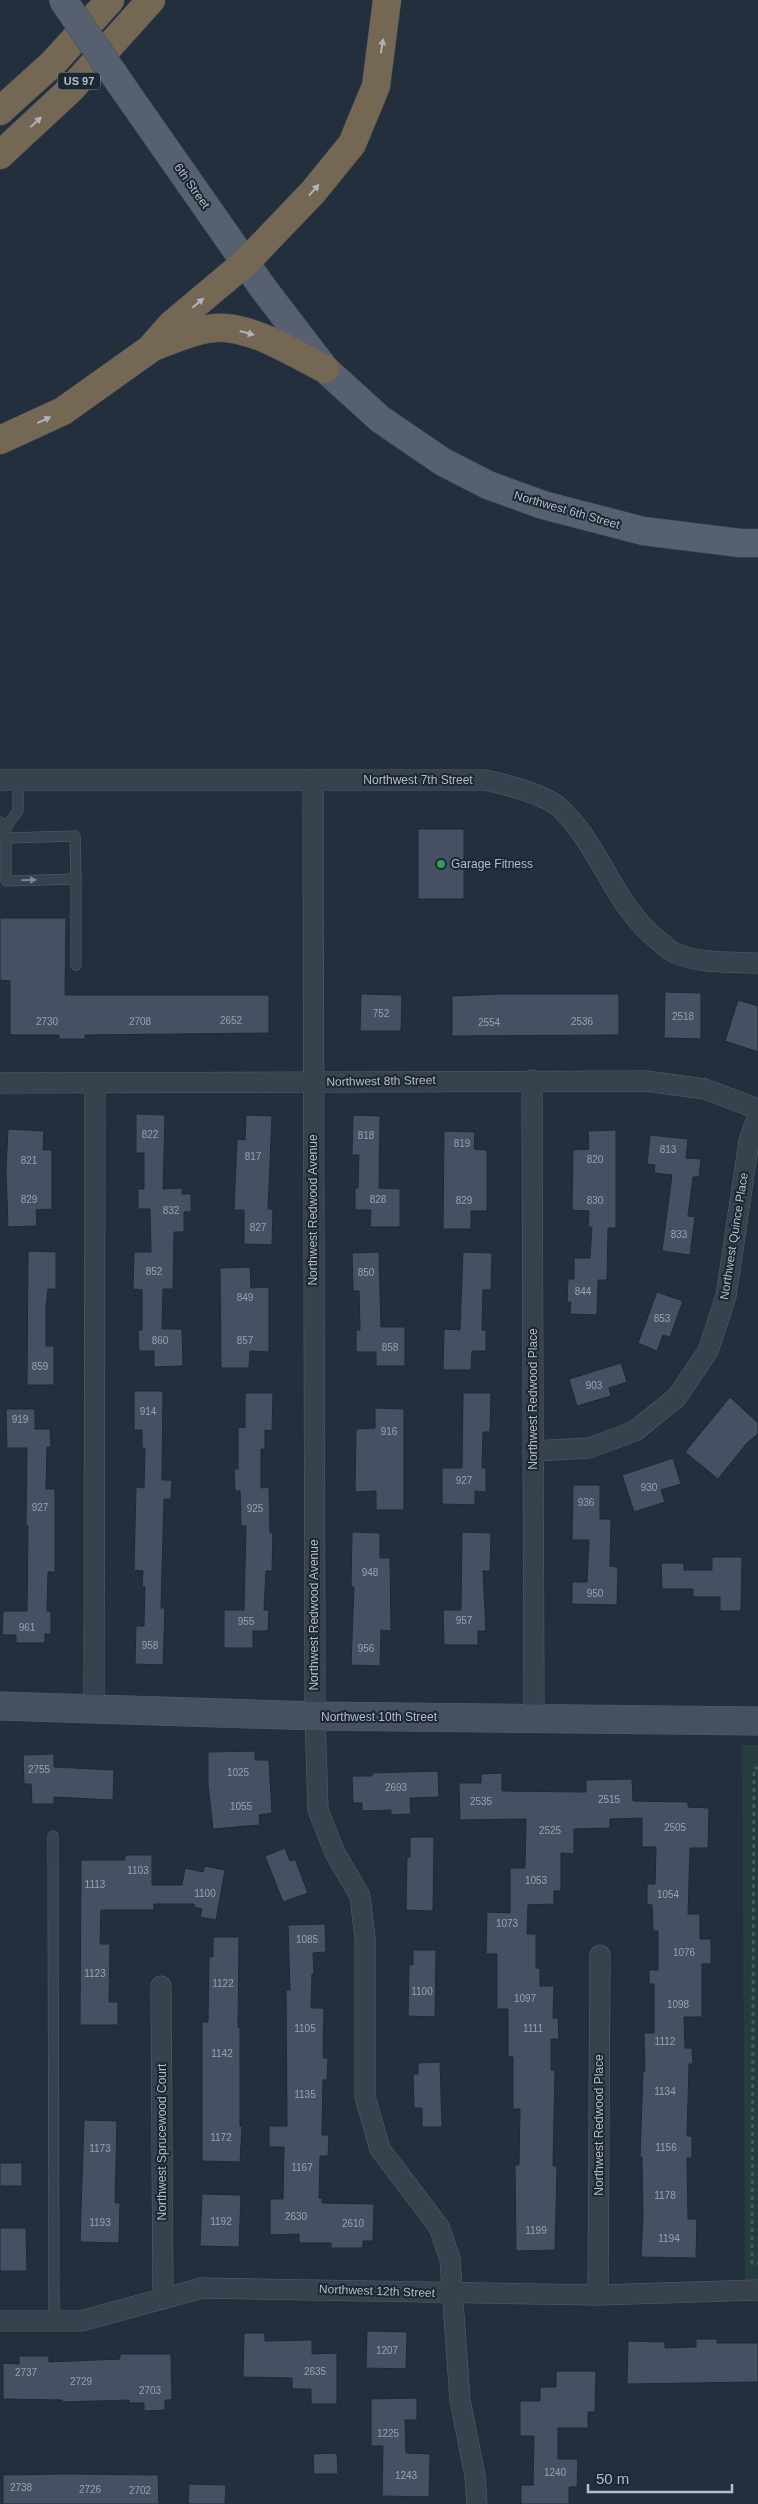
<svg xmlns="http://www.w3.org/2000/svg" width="758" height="2504" viewBox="0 0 758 2504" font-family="Arial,sans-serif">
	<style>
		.green { fill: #263c3f }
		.building { fill: #455162; stroke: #1f2835 }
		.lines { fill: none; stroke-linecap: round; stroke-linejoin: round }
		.lane-casing { stroke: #565f6c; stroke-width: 11 }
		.street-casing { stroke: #565f6c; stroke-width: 21 }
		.secondary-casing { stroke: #565f6c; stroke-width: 29 }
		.primary-casing { stroke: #414a57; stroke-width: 29 }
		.highway-casing { stroke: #434c59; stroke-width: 29 }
		.path { stroke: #44595c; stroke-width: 3; stroke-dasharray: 4 4; stroke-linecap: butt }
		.lane { stroke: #38414e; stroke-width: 10 }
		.street { stroke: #38414e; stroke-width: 20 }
		.secondary { stroke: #465061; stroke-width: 28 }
		.primary { stroke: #56606e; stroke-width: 28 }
		.highway { stroke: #746855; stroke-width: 28 }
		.primary-bridge-casing { stroke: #414a57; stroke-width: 29; stroke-linecap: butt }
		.primary-bridge { stroke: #56606e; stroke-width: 28 }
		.oneway { fill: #aeb4bd }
		.oneway2 { fill: #7c8592 }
		.leisure-dot { fill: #2e9e5b; stroke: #1d2633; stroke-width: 2 }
		.labels { text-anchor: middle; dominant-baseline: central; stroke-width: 4; stroke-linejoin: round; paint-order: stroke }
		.number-label { font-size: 10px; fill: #98a1af }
		.shield { fill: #1d2633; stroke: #878f9c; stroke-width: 1 }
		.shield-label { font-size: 11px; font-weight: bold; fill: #b4bcc9 }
		.street-label { font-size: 12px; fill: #b4bcc9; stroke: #1d2633 }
		.poi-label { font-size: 12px; fill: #b4bcc9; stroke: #1d2633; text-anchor: start }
	</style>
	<rect width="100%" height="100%" fill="#242f3e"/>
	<path class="green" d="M742,1745H758V2281H745Z"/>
	<g class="building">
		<rect x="418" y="829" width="46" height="70"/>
		<path d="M0,918H66L65,995H269V1033L85,1035V1039H59V1035H10V981L0,980Z"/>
		<path d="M665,992L701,993V1039L664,1038Z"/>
		<path d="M361,994L402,995L401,1031H360Z"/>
		<path d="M500,994H619V1035L452,1036V996Z"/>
		<path d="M738,1000L758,1006V1052L725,1041Z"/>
		<path d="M136,1114L165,1115L163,1189L182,1188V1194H191V1212H184V1232H174L173,1289H163L162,1329H182L183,1366L154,1367V1351H139L138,1330H142V1290L133,1289L134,1252H151L150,1209H138V1189H144V1153H136Z"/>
		<path d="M246,1115L272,1116L268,1209H273L272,1245L244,1244V1210H234L237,1139L245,1140Z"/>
		<path d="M353,1115L380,1116L379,1188L400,1189V1227H370L371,1210H355V1188H358L359,1155H352Z"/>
		<path d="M8,1129L44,1131L43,1150H52V1209L36,1210L37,1226L8,1227L6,1171Z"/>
		<path d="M616,1130V1228H608L607,1280H598L597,1315L570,1314L571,1302H567L568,1279H574V1258H590L592,1227H588L589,1211L572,1210L573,1150L589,1149L588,1131Z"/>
		<path d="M444,1131L475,1132L474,1149L487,1150V1211H471V1229H443Z"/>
		<path d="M650,1135L688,1139L686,1158L701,1159L699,1177H693L688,1216L695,1217L690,1255L662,1251L672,1175L654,1173L655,1165L647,1164Z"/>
		<path d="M28,1251L56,1252V1289H48L46,1307V1346H54V1385H27Z"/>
		<path d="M379,1252L381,1327H405V1366H376V1352H356V1330H360L359,1291H353L352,1253Z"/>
		<path d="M463,1252L492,1253L491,1290H483L482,1330H486V1351H472L471,1370H443L444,1329L460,1330Z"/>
		<path d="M250,1267L251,1288L269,1287V1352L250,1351L249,1368H221L220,1268Z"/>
		<path d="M657,1292L683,1301L670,1337L663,1335L657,1351L638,1343Z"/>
		<path d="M621,1363L627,1382L609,1388L611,1396L577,1406L569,1379Z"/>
		<path d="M134,1391H163L162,1480H172L171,1499H164L161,1608H165L163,1665L135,1664L136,1626H144L145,1587H142L143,1571L134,1570L136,1487L144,1488L145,1448H142V1430H134Z"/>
		<path d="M245,1393H273L272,1431L265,1430V1449H261V1488L269,1487L270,1533H273L272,1571H266L264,1610H269L268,1631H253V1648H224V1610H244L246,1526H241L240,1491H235L234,1469H238V1427L245,1428Z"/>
		<path d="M463,1393H491L490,1432H483L482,1468H486V1492L475,1491V1505L442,1504V1468H462Z"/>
		<path d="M730,1397L758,1423V1434L747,1443L718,1479L685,1452Z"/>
		<path d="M375,1408L404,1409V1510H376V1491L355,1492L356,1429L375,1428Z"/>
		<path d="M6,1409H35V1429H50L51,1447H47L46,1489H55V1572H48L47,1611H51V1634H45V1643H16V1635H2L3,1611H27L28,1526H26L27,1448H7Z"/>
		<path d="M673,1458L681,1484L661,1490L665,1502L634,1512L622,1475Z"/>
		<path d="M573,1485H600V1519H611L610,1566L618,1567L617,1605L572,1604V1582H587L589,1540H572Z"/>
		<path d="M352,1532L380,1533V1558H390L391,1631L381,1630L380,1666L351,1665L354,1587H351Z"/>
		<path d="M462,1532L491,1533L490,1571H483L486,1631H478V1645H444L443,1610H461Z"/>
		<path d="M712,1557H742L741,1611H720V1597H693V1589H662L661,1563H684V1570H712Z"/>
		<path d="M255,1751V1760H269L272,1813L259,1815L260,1825L213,1829L208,1784V1752Z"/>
		<path d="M54,1754V1767L114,1770L113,1800L54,1797V1804H32L31,1784H24L23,1755Z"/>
		<path d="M438,1771L439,1797L410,1798L411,1814L391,1815V1810L362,1811V1803H353L352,1776H372V1773Z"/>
		<path d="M502,1773V1791L586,1792V1780L632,1779L633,1801L688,1802V1807L709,1808L708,1848H690L688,1914H700V1939H711V1964H702V2017H684L685,2048H692L693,2064H689L687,2136H692V2158H687L688,2219H697L696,2258L641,2257L643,2218L642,2157H640L643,2071H645L644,2033H654V1984H649V1970H658V1931H653L652,1905L647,1904V1884H655L656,1847H642V1818L610,1819V1828L574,1829V1854L561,1853V1891H554V1904L528,1905L527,1934H536V1968H540V1986H554L553,2018H558L559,2039H551V2070H555L553,2166H557L555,2250L516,2251L515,2165H519L520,2109H513V2057H508V2009H497V1954H486L487,1912L510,1913V1868H525L526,1819L460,1820L459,1783H481V1774Z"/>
		<path d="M410,1837H434L433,1911L406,1910L407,1857H410Z"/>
		<path d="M285,1848L290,1861L295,1859L308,1893L283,1902L265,1856Z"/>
		<path d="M125,1855H152V1885H182L185,1868L203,1872L205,1866L225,1870L216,1920L200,1917L202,1909L194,1907V1904H154V1910H101L100,1944H110L109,2002H118V2025H80L81,1860H125Z"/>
		<path d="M325,1924L326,1952L313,1953L314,1974H312L311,2008H324L323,2058H328L327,2080H323L322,2135H329L328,2156H320L319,2198H322V2203L374,2204L373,2241H363V2248H331V2243H299V2234L270,2235V2199H283L284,2147H269V2126H287L286,1990H290L288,1925Z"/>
		<path d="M213,1937H239L238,2027H240V2126H242L240,2162L202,2161V2022H208L209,1957H213Z"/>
		<path d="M413,1950H436L435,2017L408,2016L409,1965H413Z"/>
		<path d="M440,2062L442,2127H422V2108H414L413,2074H418V2063Z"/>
		<path d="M84,2120L117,2121L115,2203H120L119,2243L80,2242Z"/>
		<rect x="0" y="2163" width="22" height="23"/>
		<path d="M202,2194L241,2195L239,2247L200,2246Z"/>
		<path d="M0,2228H26L27,2271H0Z"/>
		<path d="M367,2331L407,2332L406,2369L366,2368Z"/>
		<path d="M244,2333H265V2341L312,2340V2354L337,2353V2404H311V2389H292V2378L243,2377Z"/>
		<path d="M696,2339H717V2343H758V2382L627,2384L628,2341L665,2342V2348L696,2347Z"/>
		<path d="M120,2354H171L172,2400H165V2410L144,2411V2403H129V2400L63,2402L62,2400L3,2399V2363L19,2364V2356H49V2362L120,2359Z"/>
		<path d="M556,2371H596L595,2412H588V2428H558V2459H578L577,2487H569V2504H521V2485H533L534,2436H520V2401H540V2387H556Z"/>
		<path d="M417,2398V2420H405L406,2453L430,2454L429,2497L382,2496L383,2446H371V2399Z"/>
		<path d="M337,2453L338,2474H314L313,2454Z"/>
		<path d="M67,2474L158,2475L159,2504H3V2475Z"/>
		<path d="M189,2484L226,2485L225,2504H188Z"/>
	</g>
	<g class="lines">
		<g class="lane-casing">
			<g id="lane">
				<path d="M0,822L6,827L18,811V780"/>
				<path d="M0,838H6L75,836L76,879L6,881V827"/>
				<path d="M76,879V965"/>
				<path d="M53,1836L54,2322"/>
			</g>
		</g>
		<g class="street-casing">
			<g id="street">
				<path d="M0,780H485C507,785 543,793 560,808C602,848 612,904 660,942C664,945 670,951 675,953C700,964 732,962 758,963"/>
				<path d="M313,780L315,1716L318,1810L335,1853L360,1896L365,1938V2097L380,2149L439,2227L450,2259L460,2400L475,2476L477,2504"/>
				<path d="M532,1080L534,1718"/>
				<path d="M0,1083L646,1081L705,1089L758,1109"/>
				<path d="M533,1451L589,1448L635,1431L677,1397L708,1351L726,1296L749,1141L758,1115"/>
				<path d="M94,1709L95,1084"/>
				<path d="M161,1986L163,2299"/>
				<path d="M598,2295L600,1955"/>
				<path d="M0,2321H81L202,2288L598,2295L758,2290"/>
			</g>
		</g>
		<g class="secondary-casing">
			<path id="secondary" d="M0,1706L315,1716L758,1721"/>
		</g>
		<g class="primary-casing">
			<path id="primary" d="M126,92L263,288L325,369L380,419L443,462L488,485L543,505L643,531L740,543H758"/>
		</g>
		<g class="highway-casing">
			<g id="highway">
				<path d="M0,111L54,62L110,0"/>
				<path d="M0,155L71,89L151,0"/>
				<path d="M156,346C177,338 203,326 226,328C260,331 295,354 325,369"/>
				<path d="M0,440L63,411L150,349L171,325L246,262L313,192L352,144L376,86L387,0"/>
			</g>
		</g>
		<path class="path" d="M758,1768H754L752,2263H758"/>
		<use href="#lane" class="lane"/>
		<use href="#street" class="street"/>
		<use href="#secondary" class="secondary"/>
		<use href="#primary" class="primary"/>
		<use href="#highway" class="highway"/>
		<g class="primary-bridge-casing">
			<path id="primary-bridge" d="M63,0L126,92"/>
		</g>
		<use href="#primary-bridge" class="primary-bridge"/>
	</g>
	<defs><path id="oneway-solid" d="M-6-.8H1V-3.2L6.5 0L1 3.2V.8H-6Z" transform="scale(1.25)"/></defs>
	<g class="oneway">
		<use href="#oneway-solid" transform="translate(382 46) rotate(-81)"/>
		<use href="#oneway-solid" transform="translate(36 122) rotate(-43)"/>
		<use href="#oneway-solid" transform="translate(314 190) rotate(-49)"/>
		<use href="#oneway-solid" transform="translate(198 303) rotate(-40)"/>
		<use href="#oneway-solid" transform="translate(247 333) rotate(15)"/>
		<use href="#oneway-solid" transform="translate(44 420) rotate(-25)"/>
	</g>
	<use class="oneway2" href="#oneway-solid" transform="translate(29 880) rotate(-2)"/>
	<circle class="leisure-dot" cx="441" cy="864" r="5"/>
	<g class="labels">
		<g class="number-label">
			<text x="381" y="1013">752</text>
			<text x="683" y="1016">2518</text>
			<text x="231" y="1020">2652</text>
			<text x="47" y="1021">2730</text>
			<text x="140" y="1021">2708</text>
			<text x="582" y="1021">2536</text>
			<text x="489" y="1022">2554</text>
			<text x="150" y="1134">822</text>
			<text x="366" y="1135">818</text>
			<text x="462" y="1143">819</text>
			<text x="668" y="1149">813</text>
			<text x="253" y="1156">817</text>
			<text x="595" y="1159">820</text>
			<text x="29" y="1160">821</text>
			<text x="29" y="1199">829</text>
			<text x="378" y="1199">828</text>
			<text x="464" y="1200">829</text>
			<text x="595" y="1200">830</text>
			<text x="171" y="1210">832</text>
			<text x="258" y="1227">827</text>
			<text x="679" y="1234">833</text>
			<text x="154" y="1271">852</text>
			<text x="366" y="1272">850</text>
			<text x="583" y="1291">844</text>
			<text x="245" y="1297">849</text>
			<text x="662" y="1318">853</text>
			<text x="160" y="1340">860</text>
			<text x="245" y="1340">857</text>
			<text x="390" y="1347">858</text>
			<text x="40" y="1366">859</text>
			<text x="594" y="1385">903</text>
			<text x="148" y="1411">914</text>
			<text x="20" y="1419">919</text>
			<text x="389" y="1431">916</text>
			<text x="464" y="1480">927</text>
			<text x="649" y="1487">930</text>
			<text x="586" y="1502">936</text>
			<text x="40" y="1507">927</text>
			<text x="255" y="1508">925</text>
			<text x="370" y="1572">948</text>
			<text x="595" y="1593">950</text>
			<text x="464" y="1620">957</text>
			<text x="246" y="1621">955</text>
			<text x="27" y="1627">961</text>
			<text x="150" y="1645">958</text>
			<text x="366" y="1648">956</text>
			<text x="39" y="1769">2755</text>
			<text x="238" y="1772">1025</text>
			<text x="396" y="1787">2693</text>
			<text x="609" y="1799">2515</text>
			<text x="481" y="1801">2535</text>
			<text x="241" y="1806">1055</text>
			<text x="675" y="1827">2505</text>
			<text x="550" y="1830">2525</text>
			<text x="138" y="1870">1103</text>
			<text x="536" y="1880">1053</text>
			<text x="95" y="1884">1113</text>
			<text x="205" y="1893">1100</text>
			<text x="668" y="1894">1054</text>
			<text x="507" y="1923">1073</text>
			<text x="307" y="1939">1085</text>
			<text x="684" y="1952">1076</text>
			<text x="95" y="1973">1123</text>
			<text x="223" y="1983">1122</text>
			<text x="422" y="1991">1100</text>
			<text x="525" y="1998">1097</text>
			<text x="678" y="2004">1098</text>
			<text x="305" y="2028">1105</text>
			<text x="533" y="2028">1111</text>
			<text x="665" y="2041">1112</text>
			<text x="222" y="2053">1142</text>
			<text x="665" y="2091">1134</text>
			<text x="305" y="2094">1135</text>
			<text x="221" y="2137">1172</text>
			<text x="666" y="2147">1156</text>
			<text x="100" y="2148">1173</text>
			<text x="302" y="2167">1167</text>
			<text x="665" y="2195">1178</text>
			<text x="296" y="2216">2630</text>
			<text x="221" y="2221">1192</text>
			<text x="100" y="2222">1193</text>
			<text x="353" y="2223">2610</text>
			<text x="536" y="2230">1199</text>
			<text x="669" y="2238">1194</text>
			<text x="387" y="2350">1207</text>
			<text x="315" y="2371">2635</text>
			<text x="26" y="2372">2737</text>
			<text x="81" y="2381">2729</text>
			<text x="150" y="2390">2703</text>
			<text x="388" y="2433">1225</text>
			<text x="555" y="2472">1240</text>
			<text x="406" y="2475">1243</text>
			<text x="21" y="2487">2738</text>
			<text x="90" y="2489">2726</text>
			<text x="140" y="2490">2702</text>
		</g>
		<rect class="shield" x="58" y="72.5" width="42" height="17" rx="4"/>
		<g class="shield-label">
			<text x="79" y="81">US 97</text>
		</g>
		<g class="street-label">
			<text transform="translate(192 186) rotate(55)">6th Street</text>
			<text transform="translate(567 510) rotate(16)">Northwest 6th Street</text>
			<text x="418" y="780">Northwest 7th Street</text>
			<text transform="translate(381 1081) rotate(-1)">Northwest 8th Street</text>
			<text transform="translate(313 1210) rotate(-90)">Northwest Redwood Avenue</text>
			<text transform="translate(734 1236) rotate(-81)">Northwest Quince Place</text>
			<text transform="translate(533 1399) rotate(-90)">Northwest Redwood Place</text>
			<text transform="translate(314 1615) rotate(-90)">Northwest Redwood Avenue</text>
			<text x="379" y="1717">Northwest 10th Street</text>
			<text transform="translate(599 2125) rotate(-90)">Northwest Redwood Place</text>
			<text transform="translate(162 2142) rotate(-90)">Northwest Sprucewood Court</text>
			<text transform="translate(377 2291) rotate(2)">Northwest 12th Street</text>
		</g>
		<g class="poi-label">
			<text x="451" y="864">Garage Fitness</text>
		</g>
	</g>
	<path d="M588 2484v8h144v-8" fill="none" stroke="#b4bcc9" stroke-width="2.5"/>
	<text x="596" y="2484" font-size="15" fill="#b4bcc9" stroke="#1d2633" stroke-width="4" paint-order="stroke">50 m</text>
</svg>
